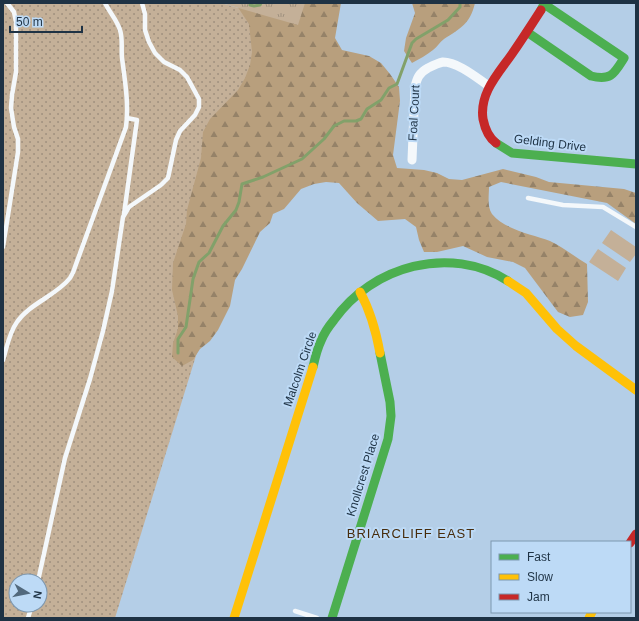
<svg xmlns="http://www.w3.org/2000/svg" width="639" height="621" viewBox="0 0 639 621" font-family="Arial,sans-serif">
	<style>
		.grass { fill: url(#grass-dots); fill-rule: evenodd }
		.forest { fill: url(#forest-firs) }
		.park { fill: url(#park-tufts) }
		.pitch { fill: #c4b098 }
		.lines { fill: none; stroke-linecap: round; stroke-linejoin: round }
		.stream { stroke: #82a16a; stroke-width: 3 }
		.lane { stroke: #f4f8fb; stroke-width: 4.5 }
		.street { stroke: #f4f8fb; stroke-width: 9 }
		.fast { stroke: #4caf50; stroke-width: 9 }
		.slow { stroke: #ffc107; stroke-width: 9 }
		.jam { stroke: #c62828; stroke-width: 9 }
		.labels { text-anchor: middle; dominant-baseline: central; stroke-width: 4; stroke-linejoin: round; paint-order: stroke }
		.street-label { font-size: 12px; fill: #1e3244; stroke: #bddaf6 }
		.neighbourhood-label { font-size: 13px; letter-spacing: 1px; fill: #472c0c; stroke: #bddaf6 }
	</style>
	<defs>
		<pattern id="grass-dots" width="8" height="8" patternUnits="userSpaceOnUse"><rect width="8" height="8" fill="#c4b098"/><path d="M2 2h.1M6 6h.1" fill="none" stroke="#9f907e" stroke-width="1.8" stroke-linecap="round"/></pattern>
		<pattern id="forest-firs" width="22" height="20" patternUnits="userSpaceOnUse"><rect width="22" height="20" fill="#b89f7d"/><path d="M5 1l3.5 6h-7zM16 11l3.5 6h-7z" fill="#958268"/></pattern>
		<pattern id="park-tufts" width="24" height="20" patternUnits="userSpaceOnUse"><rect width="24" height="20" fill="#c4b098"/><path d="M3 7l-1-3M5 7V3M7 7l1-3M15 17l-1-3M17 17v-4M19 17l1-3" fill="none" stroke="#9f907e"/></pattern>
	</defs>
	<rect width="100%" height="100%" fill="#b4cee7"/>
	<path class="grass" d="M3,3H221L298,25L115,618H3ZM16,581H40V605H16Z"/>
	<g class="forest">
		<path d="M235,3H341L335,38L342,50L369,56L381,63L390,74L399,87L400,101L393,155L397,168L424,170L437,173L449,179L462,180L503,169L536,177L549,182L624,189L636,193V224L607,203L501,182L489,187C489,195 487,207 492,214C505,230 532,234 550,241C563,247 575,257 587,264L588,302L583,315L570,317L558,312L525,268L513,262L487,257L463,246L437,252H424L419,240L416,227L405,219L378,221L357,203L339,183L326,182L314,184L301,189L284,209L273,214L270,223L260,232L242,269L235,280L230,306L218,330L210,341L200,349L193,360L182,366L172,357L173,343L178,329V316L172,290L173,263L186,224L187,210L201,158L203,132L210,119L238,90L245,78L250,65L252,52L249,24Z"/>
		<path d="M412,3H475C470,24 461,28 444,39C440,42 437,47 433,50C427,55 419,59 412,63L404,51L406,38L415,13Z"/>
	</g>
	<path class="park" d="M221,3H305L298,25Z"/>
	<g class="pitch">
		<path d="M611,230L636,247V254L630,262L602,243Z"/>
		<path d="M598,249L626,268L618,281L589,262Z"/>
	</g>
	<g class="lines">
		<g class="stream">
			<path d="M250,5L254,6L260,5L261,3"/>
			<path d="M178,353V339L186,327L193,279L199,262L209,253L223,226L236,210L239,202L242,184L263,177L302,159L324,139L334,126L344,121H356L361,119L367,109L381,100L389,88L397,84L412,43L416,39L448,20L460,7V3"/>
		</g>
		<g class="lane">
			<path d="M528,198L563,205L603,207L636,227"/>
			<path d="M124,214L137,120L127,118"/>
			<path d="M3,247L18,152V139L14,127L11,108L12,95L16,72V22L14,12L7,3"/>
			<path d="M3,360C7,347 9,333 17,322C29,304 57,295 70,278C72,275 74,271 75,267L126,127C129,104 125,81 122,58C121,49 123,39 120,30C117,20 110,13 105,3"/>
			<path d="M38,581L65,458L90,379L103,331L112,291L123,217L129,207L161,185L168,178L176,140L180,131L195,115L199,107V99L187,77L180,70L164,62L155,53L149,42L145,30V14L142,3"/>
			<path d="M295,611L317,618"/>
			<path d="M28,618L32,605"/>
		</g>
		<path class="street" d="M412,160L415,87C417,78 419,73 428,68C432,66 438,63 443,62C458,62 477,78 489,86"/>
		<g class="fast">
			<path d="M527,32L591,76C611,81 614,74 624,58L544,4L541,10"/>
			<path d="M496,143L512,153L636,164"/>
			<path d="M313,367C315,358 317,349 321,341C324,333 329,326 334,320C372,266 450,244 508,281"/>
			<path d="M332,618L388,439L391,416L390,402L380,353"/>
		</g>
		<g class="slow">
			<path d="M508,281L526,293L557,329L576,346L636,390"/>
			<path d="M360,292C371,312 376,331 380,353"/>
			<path d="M234,618L313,367"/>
			<path d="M589,618L592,612"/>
		</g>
		<g class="jam">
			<path d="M496,143C488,137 485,129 483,119C479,92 500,72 514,51C523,38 532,24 541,10"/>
			<path d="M630,543L636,534"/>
		</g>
	</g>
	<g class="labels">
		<g class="street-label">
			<text transform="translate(414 113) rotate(-87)">Foal Court</text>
			<text transform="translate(550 143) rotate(7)">Gelding Drive</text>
			<text transform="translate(300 369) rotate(-71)">Malcolm Circle</text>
			<text transform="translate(363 475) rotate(-73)">Knollcrest Place</text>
		</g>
		<g class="neighbourhood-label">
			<text x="411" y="533">BRIARCLIFF EAST</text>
		</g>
	</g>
	<rect width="639" height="621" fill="none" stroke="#1e3244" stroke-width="8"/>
	<rect x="491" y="541" width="140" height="72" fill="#bddaf6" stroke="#7d97af"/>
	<rect x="499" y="554" width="20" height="6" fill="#4caf50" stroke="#7d97af"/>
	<text x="527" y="561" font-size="12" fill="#1e3244">Fast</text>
	<rect x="499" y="574" width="20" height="6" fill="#ffc107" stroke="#7d97af"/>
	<text x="527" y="581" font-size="12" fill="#1e3244">Slow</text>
	<rect x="499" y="594" width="20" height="6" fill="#c62828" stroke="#7d97af"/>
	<text x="527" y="601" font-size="12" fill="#1e3244">Jam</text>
	<g transform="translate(28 593) rotate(100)"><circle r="19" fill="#bddaf6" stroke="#7d97af"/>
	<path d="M0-3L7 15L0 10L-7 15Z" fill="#52697d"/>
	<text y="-6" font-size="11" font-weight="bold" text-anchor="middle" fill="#1e3244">N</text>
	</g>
	<path d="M10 26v6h72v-6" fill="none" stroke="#1e3244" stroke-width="2"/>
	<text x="16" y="26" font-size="12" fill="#1e3244" stroke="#bddaf6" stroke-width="3" paint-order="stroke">50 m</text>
</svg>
